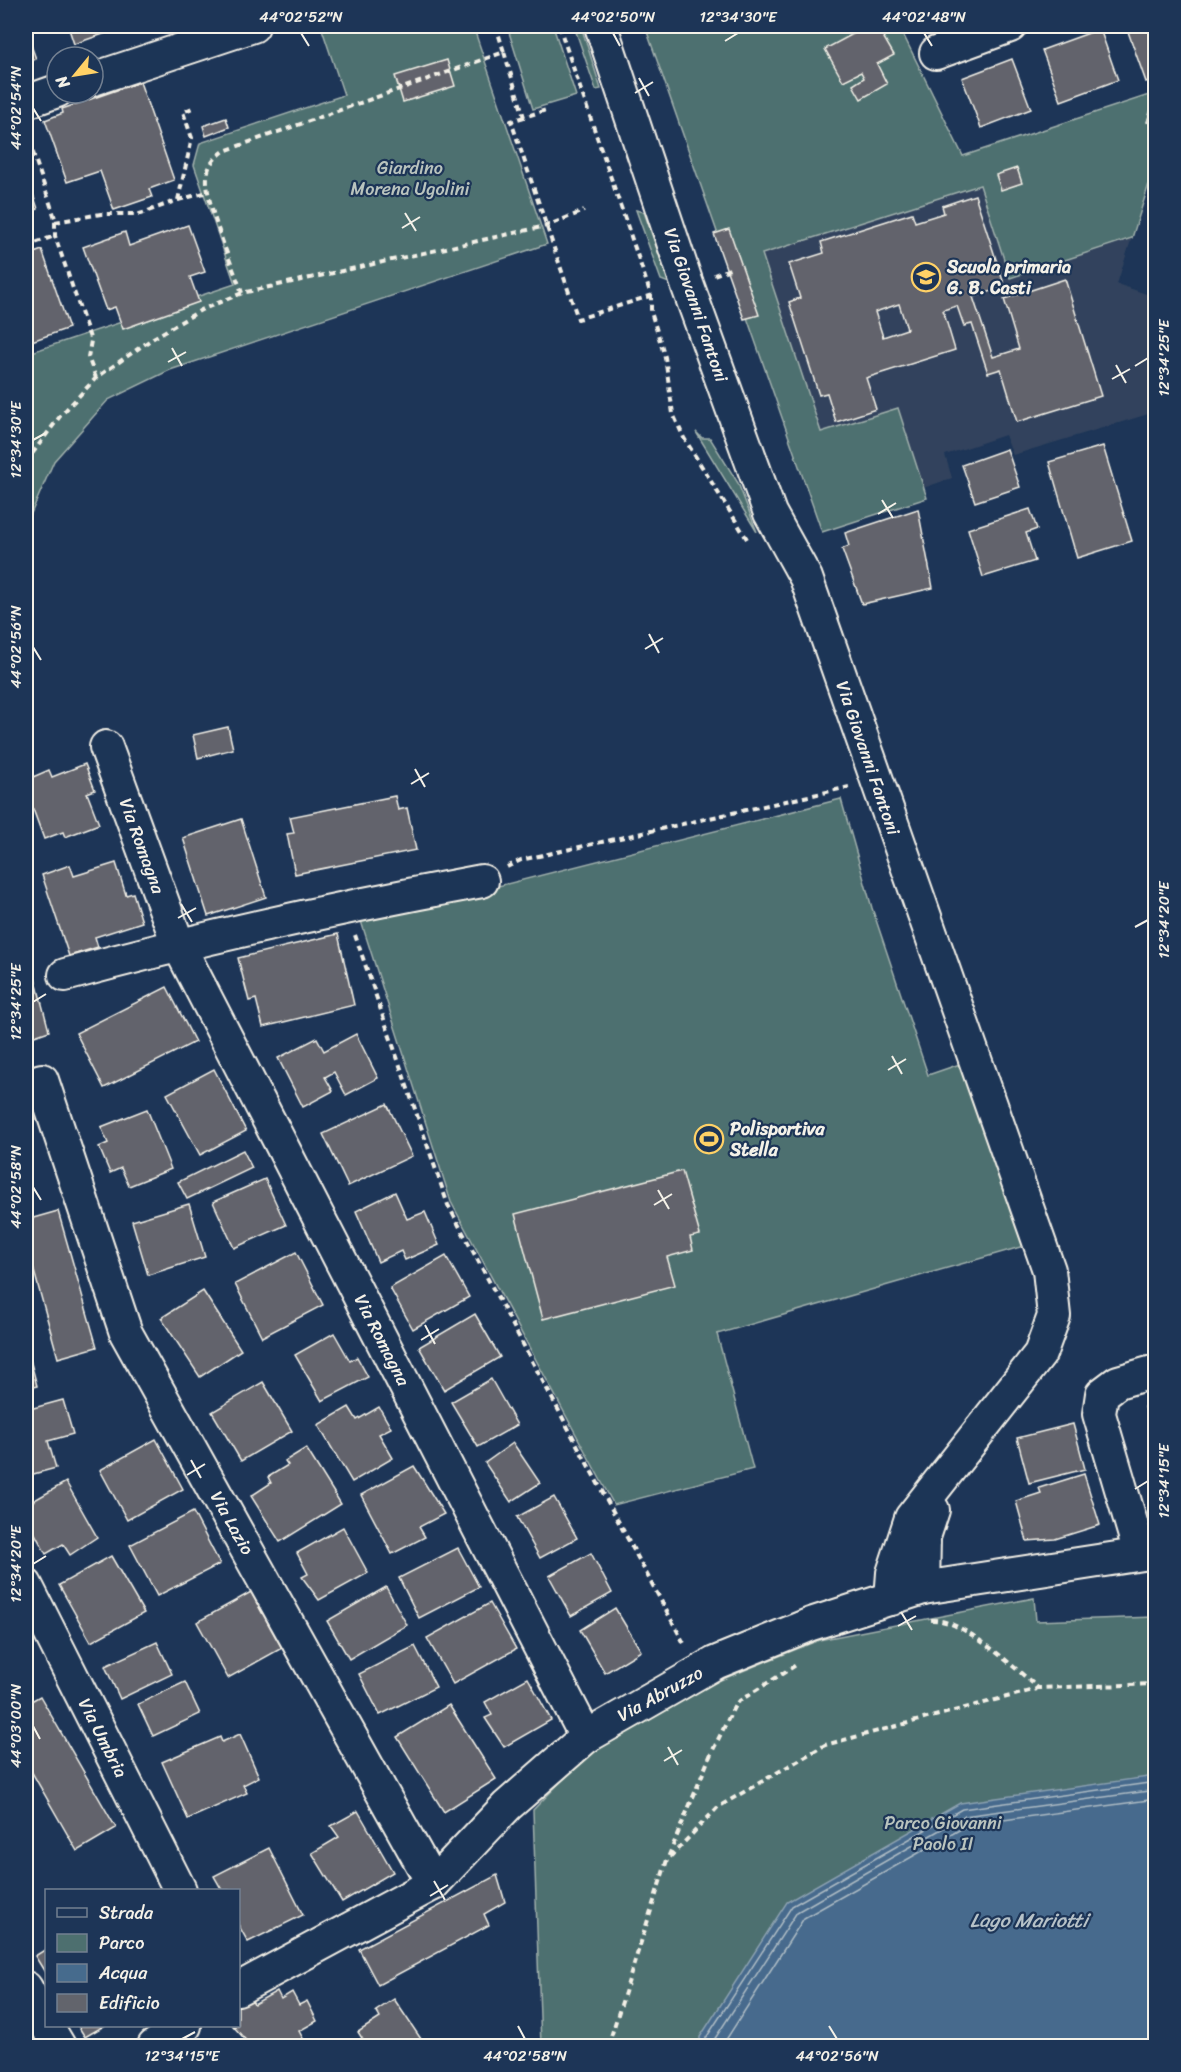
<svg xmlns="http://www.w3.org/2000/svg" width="1181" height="2072" viewBox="0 0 1181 2072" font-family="Sriracha,sans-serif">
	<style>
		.built { fill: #32435d }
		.green { fill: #4d6f6f; stroke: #a0b0ac; stroke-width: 1.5 }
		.water { fill: #466b8d; stroke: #8ca1b1; stroke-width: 1.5 }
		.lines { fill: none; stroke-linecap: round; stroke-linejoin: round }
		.shore { stroke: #aebbc4; stroke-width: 1.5 }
		.building { fill: #62646c; stroke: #f4f1e8; stroke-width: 1.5; fill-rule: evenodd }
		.minor-casing { stroke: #f4f1e8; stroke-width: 36 }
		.path { stroke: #f4f1e8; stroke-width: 4; stroke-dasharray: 6 4.5; stroke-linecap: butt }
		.minor { stroke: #1d3557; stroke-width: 32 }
		.ticks { fill: none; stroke: #f4f1e8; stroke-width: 2 }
		.labels { text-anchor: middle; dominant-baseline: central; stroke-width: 4.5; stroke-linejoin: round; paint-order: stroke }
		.park-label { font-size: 18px; fill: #bac4be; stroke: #1d3557 }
		.poi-label { font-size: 18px; font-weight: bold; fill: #f4f1e8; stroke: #1d3557; text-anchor: start }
		.street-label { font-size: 18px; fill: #f4f1e8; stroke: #1d3557 }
		.water-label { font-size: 20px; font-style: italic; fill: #b7c2c8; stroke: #1d3557 }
		.neatline { fill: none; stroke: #f4f1e8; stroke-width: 2 }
		.ticks-label { font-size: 15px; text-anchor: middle; fill: #f4f1e8 }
	</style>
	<rect width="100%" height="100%" fill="#1d3557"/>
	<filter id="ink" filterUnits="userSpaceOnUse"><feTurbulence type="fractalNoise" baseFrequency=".0167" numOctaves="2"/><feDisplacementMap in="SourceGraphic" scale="12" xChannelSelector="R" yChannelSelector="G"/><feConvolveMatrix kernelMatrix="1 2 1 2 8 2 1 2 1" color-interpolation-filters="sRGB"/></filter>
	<g filter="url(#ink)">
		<path class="built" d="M645,26H899L963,156L1155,93V165L1117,284L1155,297V412L1013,455L1005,435L945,455L952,478L923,488L927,498L822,532Z"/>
		<g class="green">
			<path d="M321,26H473L547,244L170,370L108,400L54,461L26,525V354L235,284L194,165L200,143L344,95Z"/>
			<path d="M507,26H553L576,96L533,109Z"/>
			<path d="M574,26H581L601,89L596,90Z"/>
			<path d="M645,26H899L963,156L1155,93V165L1132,238L1010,278L980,185L762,254L821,432L898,408L927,498L822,532Z"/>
			<path d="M636,210L644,212L669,283L661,280Z"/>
			<path d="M696,432L702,438H710L738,483L757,532Z"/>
			<path d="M841,799L872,908L928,1075L960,1064L1024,1246L717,1334L753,1469L614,1505L451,1202L361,921Z"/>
			<path d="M1034,1598L1036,1621L1155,1617V2046H541L533,1810L593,1749L674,1699L819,1640Z"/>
		</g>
		<path class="water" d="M1155,1776V2046H700V2037L787,1902L960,1803Z"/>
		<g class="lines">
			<g class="shore">
				<path d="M706,2046V2038L792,1906L962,1809L1156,1782"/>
				<path d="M713,2046L714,2040L797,1912L964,1816L1156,1790"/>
				<path d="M722,2046L804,1918L968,1825L1156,1799"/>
			</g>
		</g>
		<g class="building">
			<path d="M68,26H113L115,30L74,44Z"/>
			<path d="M868,26H877L894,55L877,64L887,84L861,99L853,85L864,78L861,72L843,81L825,49Z"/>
			<path d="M1126,26H1156V78L1146,82Z"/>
			<path d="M1100,29L1118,80L1061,101L1042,50Z"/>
			<path d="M26,31L36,59L26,63Z"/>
			<path d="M1012,59L1031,109L981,128L962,78Z"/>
			<path d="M447,60L455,86L403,102L395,76Z"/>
			<path d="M140,82L174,180L149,189L152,197L114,210L100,171L67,182L45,120L63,113L62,109Z"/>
			<path d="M1153,103L1156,104V125L1147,122Z"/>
			<path d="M226,118L229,127L206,136L203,126Z"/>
			<path d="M1017,168L1022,183L1001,190L996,175Z"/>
			<path d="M26,173L38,209L26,214Z"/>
			<path d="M975,195L1005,287L973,297L993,357L1019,349L1004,299L1065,279L1101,396L1017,422L1001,369L988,373L972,324L964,326L957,306L943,310L955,350L866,378L876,409L836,422L827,393L819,395L789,302L800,298L789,264L824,253L821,242L912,213L915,222L944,213L942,206ZM899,304L907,329L883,337L875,312Z"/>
			<path d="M188,225L205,272L190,277L199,302L123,329L115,307L106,310L83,247L125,232L129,246Z"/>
			<path d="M729,229L759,315L744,319L714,234Z"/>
			<path d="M42,250L69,328L26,343V256Z"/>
			<path d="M1103,446L1132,541L1077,558L1049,462Z"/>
			<path d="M1007,449L1020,487L975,502L962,465Z"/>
			<path d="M918,509L933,588L862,604L842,549L849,546L845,533Z"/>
			<path d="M1030,509L1037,529L1026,533L1035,561L983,577L968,529Z"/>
			<path d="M228,727L233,749L198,758L193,735Z"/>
			<path d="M85,764L95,790L87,793L99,824L65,837L63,832L44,839L26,790V780L49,770L52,777Z"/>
			<path d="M395,796L398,810L407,808L416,850L295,874L287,834L294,833L290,817Z"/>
			<path d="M241,819L266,897L208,916L183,838Z"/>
			<path d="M116,863L126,895L133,893L142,922L95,937L98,947L69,956L42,875L70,865L74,876Z"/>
			<path d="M338,934L354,1005L263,1027L256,999L249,1001L238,958Z"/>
			<path d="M26,943L49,1031L26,1039Z"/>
			<path d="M167,987L195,1042L104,1088L76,1033Z"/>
			<path d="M356,1034L378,1078L346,1095L334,1072L325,1077L333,1091L303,1107L278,1058L317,1038L324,1051Z"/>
			<path d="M214,1069L246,1131L200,1155L167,1094Z"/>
			<path d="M387,1104L412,1156L348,1186L323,1134Z"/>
			<path d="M147,1109L171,1169L129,1186L121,1168L110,1173L99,1147L108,1143L101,1127Z"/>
			<path d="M243,1150L252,1168L187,1199L178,1182Z"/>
			<path d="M682,1171L700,1235L690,1237L693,1250L667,1257L675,1285L543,1319L515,1214Z"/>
			<path d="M265,1179L286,1225L234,1248L213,1202Z"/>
			<path d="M395,1192L407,1219L425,1212L439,1245L405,1260L401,1251L378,1262L356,1211Z"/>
			<path d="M189,1204L205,1257L148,1275L132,1221Z"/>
			<path d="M58,1211L97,1347L58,1358L26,1242V1220Z"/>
			<path d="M296,1252L323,1305L262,1337L235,1284Z"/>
			<path d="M446,1256L469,1297L413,1329L390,1288Z"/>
			<path d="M203,1291L241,1350L200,1377L161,1318Z"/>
			<path d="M475,1314L500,1357L444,1390L419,1347Z"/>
			<path d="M334,1333L350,1361L357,1357L368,1377L322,1401L295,1355Z"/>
			<path d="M26,1344L37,1386L26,1389Z"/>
			<path d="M491,1379L517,1425L478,1447L451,1402Z"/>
			<path d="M263,1382L292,1431L241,1461L212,1412Z"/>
			<path d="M63,1400L73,1434L48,1441L56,1468L26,1476V1410Z"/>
			<path d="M1156,1404V1444L1145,1407Z"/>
			<path d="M349,1407L357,1420L379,1407L391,1428L379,1434L393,1458L352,1482L318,1425Z"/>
			<path d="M1073,1424L1085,1469L1029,1483L1017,1438Z"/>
			<path d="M156,1439L183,1489L127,1520L100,1470Z"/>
			<path d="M513,1443L540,1483L511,1502L485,1463Z"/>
			<path d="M306,1448L341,1504L280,1542L251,1496L271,1483L268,1477L288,1465L285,1461Z"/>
			<path d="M414,1466L444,1514L419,1527L425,1537L392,1554L361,1495Z"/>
			<path d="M1084,1474L1100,1525L1055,1539L1027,1541L1016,1501L1041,1493L1039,1488Z"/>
			<path d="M66,1482L97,1537L70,1555L63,1544L46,1554L26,1517V1505Z"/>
			<path d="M554,1497L577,1538L540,1558L517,1517Z"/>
			<path d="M193,1512L220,1564L157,1596L130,1545Z"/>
			<path d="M343,1527L368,1573L319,1600L302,1577L308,1574L297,1553Z"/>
			<path d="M458,1548L479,1587L419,1618L399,1578Z"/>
			<path d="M591,1553L612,1593L571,1616L549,1576Z"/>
			<path d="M111,1556L144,1613L91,1642L59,1585Z"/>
			<path d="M386,1587L407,1625L349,1659L327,1621Z"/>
			<path d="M251,1592L282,1648L228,1678L197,1622Z"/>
			<path d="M490,1603L516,1649L453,1684L427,1638Z"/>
			<path d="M615,1608L641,1651L605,1673L580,1630Z"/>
			<path d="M157,1642L172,1674L120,1699L105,1666Z"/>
			<path d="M415,1646L436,1687L380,1715L359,1674Z"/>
			<path d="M528,1678L551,1720L504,1747L485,1718L492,1715L485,1702Z"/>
			<path d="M185,1682L200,1714L153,1736L138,1704Z"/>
			<path d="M40,1696L116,1828L77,1851L26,1762V1704Z"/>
			<path d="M449,1705L496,1779L444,1812L397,1737Z"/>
			<path d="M240,1734L259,1777L243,1785L247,1793L188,1819L162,1762L220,1737L222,1742Z"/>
			<path d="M358,1811L393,1872L342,1902L312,1853L339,1837L331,1826Z"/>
			<path d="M269,1848L303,1915L248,1942L238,1924V1890H222L214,1876Z"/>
			<path d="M497,1875L505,1902L484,1914L489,1925L378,1985L359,1949Z"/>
			<path d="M46,1949V1974L35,1956Z"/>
			<path d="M277,1991L281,1999L292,1992L299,2005L307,2001L317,2021L299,2031L307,2046H251L233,2026H238V2005L251,1998L254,2004Z"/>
			<path d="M394,1999L423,2042L416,2046H367L358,2032L380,2018L376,2011Z"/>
			<path d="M78,2026H104L85,2037Z"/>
		</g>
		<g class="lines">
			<g class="minor-casing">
				<g id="minor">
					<path d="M601,26L687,284L770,513L806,578L1049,1270L1054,1316L1040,1354L911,1518L893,1573L891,1599"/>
					<path d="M936,53L1010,26"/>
					<path d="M93,79L253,26"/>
					<path d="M26,102L57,91"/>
					<path d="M106,747L178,944L586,1737"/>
					<path d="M65,975C203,937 342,907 482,881"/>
					<path d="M26,1085L42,1080L126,1333L433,1884"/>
					<path d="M1140,1553L1099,1414L1102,1394L1118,1382L1156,1371"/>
					<path d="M26,1585L180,1890"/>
					<path d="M923,1588L924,1537L933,1510"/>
					<path d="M26,1988L46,2024"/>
					<path d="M238,1989L433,1884L507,1806L586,1737L715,1663L811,1624L923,1588L1156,1552"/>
					<path d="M47,2026L59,2046"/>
					<path d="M154,2046L185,2026"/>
				</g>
			</g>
			<g class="path">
				<path d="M559,26L651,295V312L665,357L673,414L684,438L747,539"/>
				<path d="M504,52L524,117L549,109"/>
				<path d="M524,117L511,121L578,319L653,295"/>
				<path d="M26,132L55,218V236L91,341L88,357L96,378"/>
				<path d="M178,200L208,192"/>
				<path d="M55,222L101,214H140L178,200L192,138L183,112L195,107"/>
				<path d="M26,246L55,236"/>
				<path d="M714,275L730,269"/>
				<path d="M242,293C232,264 205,204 207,177C208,164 215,158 224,151L504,52L496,26"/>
				<path d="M26,462L61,415L96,378L155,337L201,310L242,293L546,226L584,211"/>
				<path d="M507,867L521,860L849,787"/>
				<path d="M355,935L448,1205L686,1647"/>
				<path d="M931,1620C962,1618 1015,1668 1038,1688L1156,1684"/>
				<path d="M670,1857L718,1807L825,1745L1037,1689"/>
				<path d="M608,2046L667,1860L710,1756L736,1703L796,1665"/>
			</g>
			<use href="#minor" class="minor"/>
		</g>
	</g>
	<path class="ticks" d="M301,33L309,46M613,33L620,46M924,33L932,46M725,41L738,33M639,78L649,96M635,93L653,82M33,108L41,121M405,213L416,231M402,228L420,217M172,348L182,366M168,362L186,352M1116,365L1126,383M1135,366L1148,358M1112,379L1130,369M33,440L46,433M882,500L893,518M878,514L896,503M649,634L659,653M33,647L41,660M645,649L663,638M415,769L425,787M411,784L429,773M181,904L192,922M178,918L196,908M1135,927L1148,920M33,1002L46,994M892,1056L902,1074M888,1070L906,1059M33,1187L41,1200M658,1190L669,1209M654,1205L672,1194M425,1325L435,1344M421,1340L439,1329M191,1460L201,1478M187,1475L205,1464M1135,1489L1148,1481M33,1564L46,1556M901,1612L912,1630M898,1626L916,1616M33,1726L40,1739M668,1747L678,1765M664,1761L682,1750M434,1881L445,1900M430,1896L448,1885M518,2026L525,2039M829,2026L837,2039M182,2039L195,2032"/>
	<defs>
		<g id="school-ring" transform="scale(1.5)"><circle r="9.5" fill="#1d3557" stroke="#ffd166" stroke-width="1.5"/><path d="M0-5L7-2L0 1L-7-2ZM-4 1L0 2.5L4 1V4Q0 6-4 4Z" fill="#ffd166"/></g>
		<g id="stadium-ring" transform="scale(1.5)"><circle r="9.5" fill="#1d3557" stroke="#ffd166" stroke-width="1.5"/><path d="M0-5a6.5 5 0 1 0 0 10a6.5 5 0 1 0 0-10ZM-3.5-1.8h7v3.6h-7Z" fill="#ffd166"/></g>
	</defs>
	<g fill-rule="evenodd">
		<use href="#school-ring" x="926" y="277"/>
		<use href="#stadium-ring" x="709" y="1139"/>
	</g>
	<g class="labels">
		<g class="park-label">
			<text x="410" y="168">Giardino<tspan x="410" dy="21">Morena Ugolini</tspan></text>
			<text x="943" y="1823">Parco Giovanni<tspan x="943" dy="21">Paolo II</tspan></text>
		</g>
		<g class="poi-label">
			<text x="947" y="267">Scuola primaria<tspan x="947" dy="21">G. B. Casti</tspan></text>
			<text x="730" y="1129">Polisportiva<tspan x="730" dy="21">Stella</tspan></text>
		</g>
		<g class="street-label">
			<text transform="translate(696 305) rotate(71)">Via Giovanni Fantoni</text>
			<text transform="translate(868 758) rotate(71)">Via Giovanni Fantoni</text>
			<text transform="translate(142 846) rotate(70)">Via Romagna</text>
			<text transform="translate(382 1340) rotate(63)">Via Romagna</text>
			<text transform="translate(232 1523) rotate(61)">Via Lazio</text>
			<text transform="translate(660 1694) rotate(-29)">Via Abruzzo</text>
			<text transform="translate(103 1738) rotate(63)">Via Umbria</text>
		</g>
		<g class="water-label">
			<text x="1029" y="1920">Lago Mariotti</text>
		</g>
	</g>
	<rect width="1181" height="2072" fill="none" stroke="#1d3557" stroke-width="66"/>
	<rect x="45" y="1889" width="195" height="138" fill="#1d3557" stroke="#738091" stroke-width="1.5"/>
	<rect x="57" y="1908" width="30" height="9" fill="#1d3557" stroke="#738091" stroke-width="1.5"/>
	<text x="99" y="1919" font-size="18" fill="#f4f1e8">Strada</text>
	<rect x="57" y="1934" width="30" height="18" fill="#4d6f6f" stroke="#738091" stroke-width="1.5"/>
	<text x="99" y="1949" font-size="18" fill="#f4f1e8">Parco</text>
	<rect x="57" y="1964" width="30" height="18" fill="#466b8d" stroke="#738091" stroke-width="1.5"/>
	<text x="99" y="1979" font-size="18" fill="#f4f1e8">Acqua</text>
	<rect x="57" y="1994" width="30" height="18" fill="#62646c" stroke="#738091" stroke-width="1.5"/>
	<text x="99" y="2009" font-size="18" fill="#f4f1e8">Edificio</text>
	<g transform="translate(75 75) rotate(240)"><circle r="28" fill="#1d3557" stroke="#738091" stroke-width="1.5"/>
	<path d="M0-4.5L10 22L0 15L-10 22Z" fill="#ffd166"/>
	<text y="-9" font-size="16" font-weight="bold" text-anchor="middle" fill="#f4f1e8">N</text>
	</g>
	<rect x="33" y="33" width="1115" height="2006" class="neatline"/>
	<g class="ticks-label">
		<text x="301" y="22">44°02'52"N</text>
		<text x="613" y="22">44°02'50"N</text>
		<text x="738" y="22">12°34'30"E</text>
		<text x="924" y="22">44°02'48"N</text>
		<text transform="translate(16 108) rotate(-90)" y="5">44°02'54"N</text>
		<text transform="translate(1164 358) rotate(-90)" y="5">12°34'25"E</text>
		<text transform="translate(16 440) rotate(-90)" y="5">12°34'30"E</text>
		<text transform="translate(16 647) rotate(-90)" y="5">44°02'56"N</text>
		<text transform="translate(1164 920) rotate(-90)" y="5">12°34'20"E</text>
		<text transform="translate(16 1002) rotate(-90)" y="5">12°34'25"E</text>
		<text transform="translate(16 1187) rotate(-90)" y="5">44°02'58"N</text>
		<text transform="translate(1164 1481) rotate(-90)" y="5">12°34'15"E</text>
		<text transform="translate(16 1564) rotate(-90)" y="5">12°34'20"E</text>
		<text transform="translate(16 1726) rotate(-90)" y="5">44°03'00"N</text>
		<text x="182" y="2061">12°34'15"E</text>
		<text x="525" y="2061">44°02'58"N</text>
		<text x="837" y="2061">44°02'56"N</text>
	</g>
</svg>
